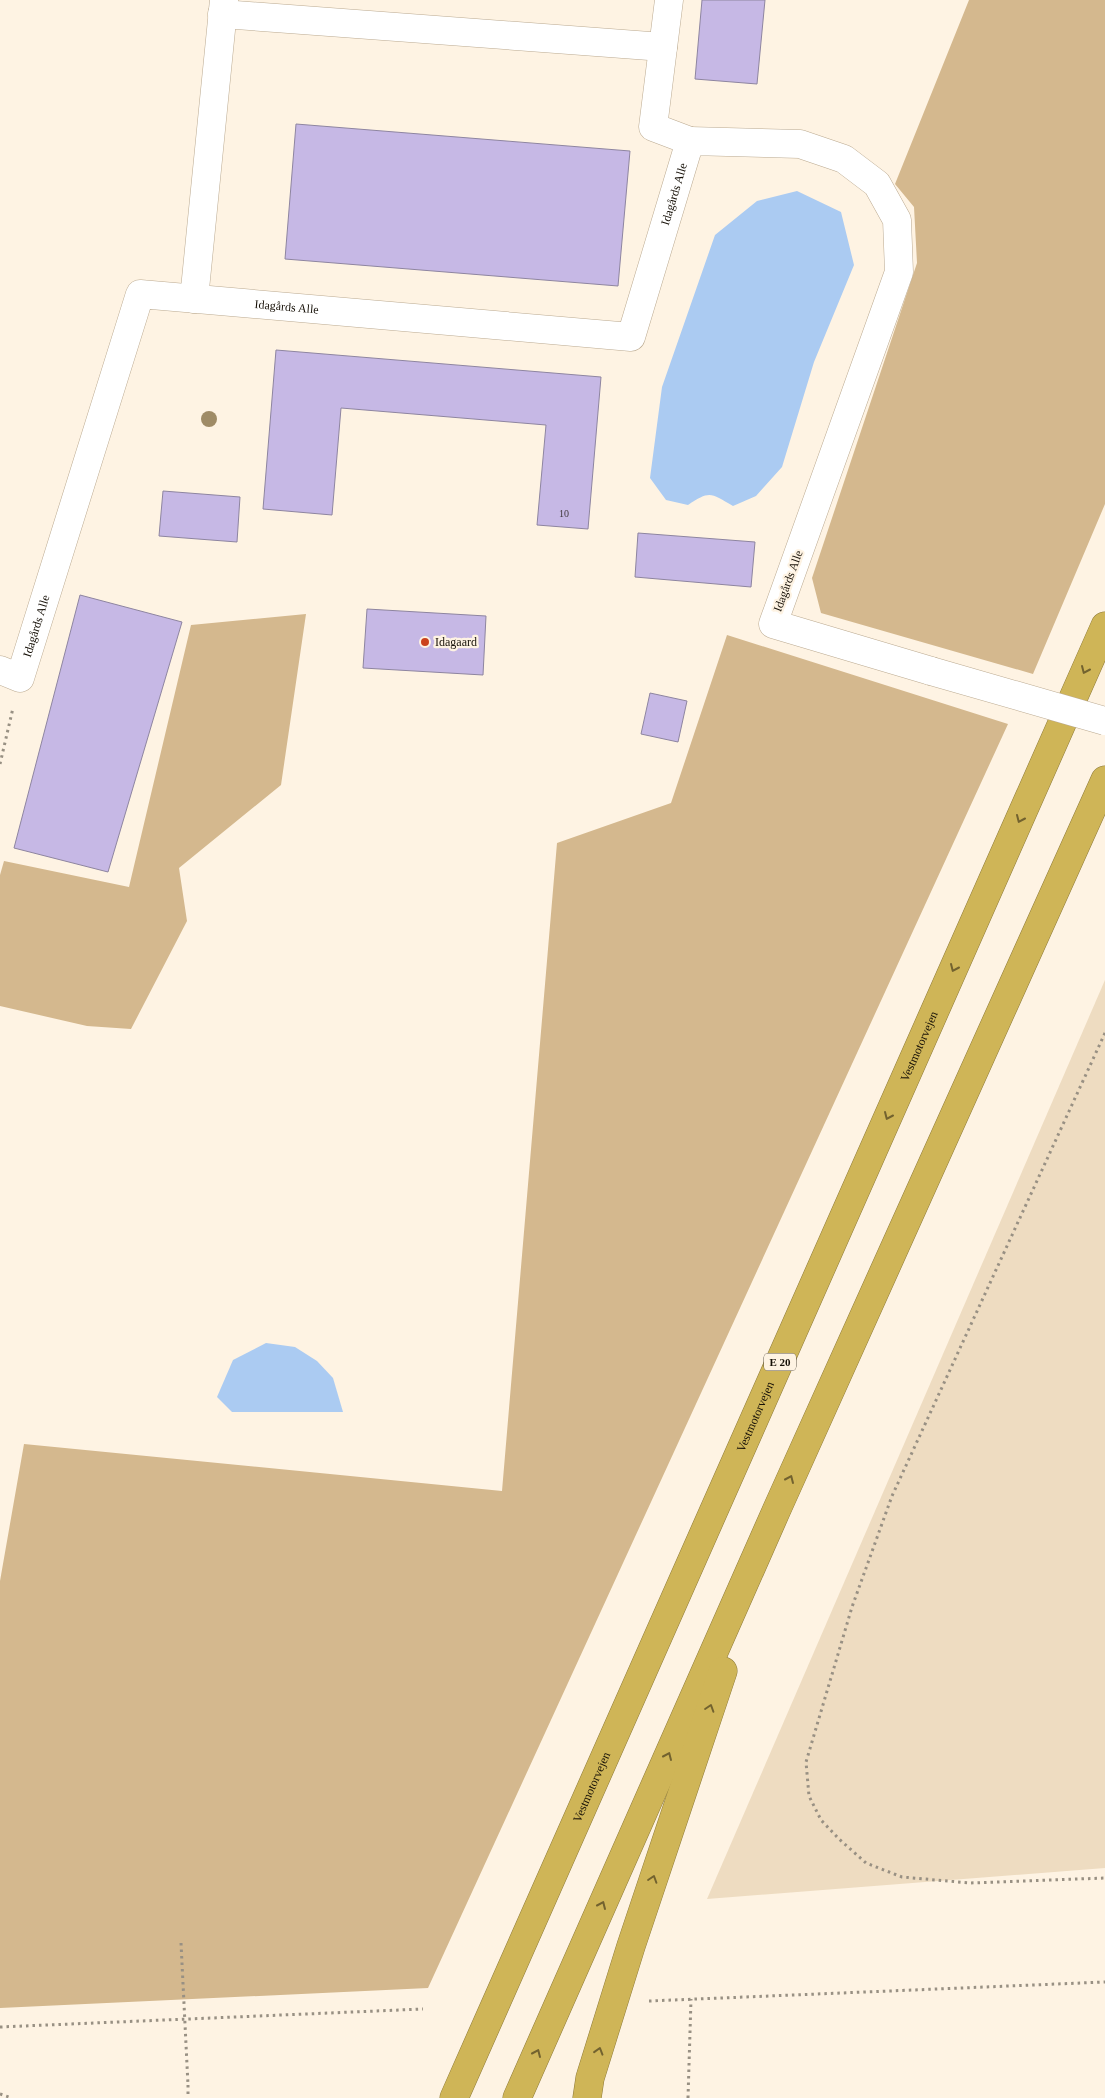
<svg xmlns="http://www.w3.org/2000/svg" width="1105" height="2098" viewBox="0 0 1105 2098" font-family="'Times New Roman',serif">
	<style>
		.green { fill: #eedcc1 }
		.forest { fill: #d4b88e }
		.water { fill: #abcbf2 }
		.building { fill: #c6b8e5; stroke: #8e85a0 }
		.lines { fill: none; stroke-linecap: round; stroke-linejoin: round }
		.minor-casing { stroke: #bbaa91; stroke-width: 29 }
		.highway-casing { stroke: #8e7b3b; stroke-width: 29 }
		.path { stroke: #989083; stroke-width: 3; stroke-dasharray: 2.5 4; stroke-linecap: butt }
		.minor { stroke: #fff; stroke-width: 28 }
		.highway { stroke: #cfb557; stroke-width: 28 }
		.minor-bridge-casing { stroke: #bbaa91; stroke-width: 29; stroke-linecap: butt }
		.path-bridge { stroke: #989083; stroke-width: 3; stroke-dasharray: 2.5 4; stroke-linecap: butt }
		.minor-bridge { stroke: #fff; stroke-width: 28 }
		.tree { fill: #9f8b66 }
		.oneway { stroke: #72622f }
		.poi-dot { fill: #cb421c; stroke: #fef3e3; stroke-width: 2 }
		.labels { text-anchor: middle; dominant-baseline: central; stroke-width: 4.5; stroke-linejoin: round; paint-order: stroke }
		.number-label { font-size: 10px; fill: #423a3e }
		.shield { fill: #fef3e3; stroke: #5c5449; stroke-width: 1 }
		.shield-label { font-size: 11px; font-weight: bold; fill: #161007 }
		.street-label { font-size: 12px; fill: #161007; stroke: #fef3e3 }
		.poi-label { font-size: 12px; fill: #161007; stroke: #fef3e3; text-anchor: start }
	</style>
	<rect width="100%" height="100%" fill="#fef3e3"/>
	<path class="green" d="M1105,980V1868L707,1899Z"/>
	<g class="forest">
		<path d="M969,0H1105V504L1033,674L821,613L812,578L917,263L914,207L895,184Z"/>
		<path d="M306,614L281,785L179,868L187,921L131,1029L87,1026L0,1006V875L4,861L129,887L191,625Z"/>
		<path d="M727,635L1008,724L428,1988L0,2008V1581L24,1444L502,1491L557,843L671,803Z"/>
	</g>
	<g class="water">
		<path d="M797,191L841,212L854,265L814,362L782,467L756,496L733,506C711,493 710,490 688,505L666,500L650,478L662,387L715,235L757,201Z"/>
		<path d="M266,1343L295,1347L317,1361L333,1378L343,1412H232L217,1397L233,1360Z"/>
	</g>
	<g class="building">
		<path d="M702,0H765L757,84L695,79Z"/>
		<path d="M296,124L630,151L618,286L285,259Z"/>
		<path d="M276,350L601,377L588,529L537,525L546,425L341,408L332,515L263,509Z"/>
		<path d="M163,491L240,497L237,542L159,536Z"/>
		<path d="M638,533L755,542L751,587L635,577Z"/>
		<path d="M80,595L182,622L108,872L14,848Z"/>
		<path d="M367,609L486,616L483,675L363,668Z"/>
		<path d="M650,693L687,701L678,742L641,734Z"/>
	</g>
	<g class="lines">
		<g class="minor-casing">
			<g id="minor">
				<path d="M669,0L653,127L690,141"/>
				<path d="M222,14L663,47"/>
				<path d="M194,299L224,0"/>
				<path id="s1" d="M0,670L20,678L140,294L631,337L690,141L800,144L844,159L877,184L897,220L899,272L773,624L931,671"/>
			</g>
		</g>
		<g class="highway-casing">
			<g id="highway">
				<path id="s2" d="M454,2098L1105,626"/>
				<path d="M517,2098L777,1509L1105,780"/>
				<path d="M587,2098L590,2078L631,1946L723,1671"/>
			</g>
		</g>
		<g class="path">
			<path d="M0,764L13,708"/>
			<path d="M1105,1033L892,1496L852,1607L806,1762L809,1796L821,1820L839,1839L866,1863L902,1877L970,1883L1105,1878"/>
			<path d="M649,2001L1105,1982"/>
			<path d="M0,2027L423,2009"/>
			<path d="M188,2085V2098"/>
			<path d="M0,2094L12,2098"/>
			<path d="M688,2098L691,1999"/>
		</g>
		<use href="#minor" class="minor"/>
		<use href="#highway" class="highway"/>
		<g class="minor-bridge-casing">
			<path id="minor-bridge" d="M931,671L1105,721"/>
		</g>
		<path class="path-bridge" d="M181,1943L188,2085"/>
		<use href="#minor-bridge" class="minor-bridge"/>
	</g>
	<circle class="tree" cx="209" cy="419" r="8"/>
	<defs><path id="oneway-chevron" d="M-2-3.5L2.5 0L-2 3.5" fill="none" stroke-width="1.6" stroke-linecap="round" stroke-linejoin="round" transform="scale(1.25)"/></defs>
	<g class="oneway">
		<use href="#oneway-chevron" transform="translate(1085 670) rotate(114)"/>
		<use href="#oneway-chevron" transform="translate(1020 819) rotate(114)"/>
		<use href="#oneway-chevron" transform="translate(954 968) rotate(114)"/>
		<use href="#oneway-chevron" transform="translate(888 1116) rotate(114)"/>
		<use href="#oneway-chevron" transform="translate(790 1479) rotate(-66)"/>
		<use href="#oneway-chevron" transform="translate(710 1708) rotate(-72)"/>
		<use href="#oneway-chevron" transform="translate(668 1756) rotate(-66)"/>
		<use href="#oneway-chevron" transform="translate(653 1879) rotate(-72)"/>
		<use href="#oneway-chevron" transform="translate(602 1905) rotate(-66)"/>
		<use href="#oneway-chevron" transform="translate(599 2051) rotate(-73)"/>
		<use href="#oneway-chevron" transform="translate(537 2053) rotate(-66)"/>
	</g>
	<circle class="poi-dot" cx="425" cy="642" r="5"/>
	<g class="labels">
		<g class="number-label">
			<text x="564" y="513">10</text>
		</g>
		<rect class="shield" x="764" y="1353.5" width="32" height="17" rx="4"/>
		<g class="shield-label">
			<text x="780" y="1362">E 20</text>
		</g>
		<g class="street-label">
			<text stroke="none"><textPath href="#s1" startOffset="1066">Idagårds Alle</textPath></text>
			<text stroke="none"><textPath href="#s1" startOffset="571">Idagårds Alle</textPath></text>
			<text transform="translate(788 581) rotate(-70)">Idagårds Alle</text>
			<text stroke="none"><textPath href="#s1" startOffset="76">Idagårds Alle</textPath></text>
			<text stroke="none"><textPath href="#s2" startOffset="1150">Vestmotorvejen</textPath></text>
			<text stroke="none"><textPath href="#s2" startOffset="745">Vestmotorvejen</textPath></text>
			<text stroke="none"><textPath href="#s2" startOffset="340">Vestmotorvejen</textPath></text>
		</g>
		<g class="poi-label">
			<text x="435" y="642">Idagaard</text>
		</g>
	</g>
</svg>
